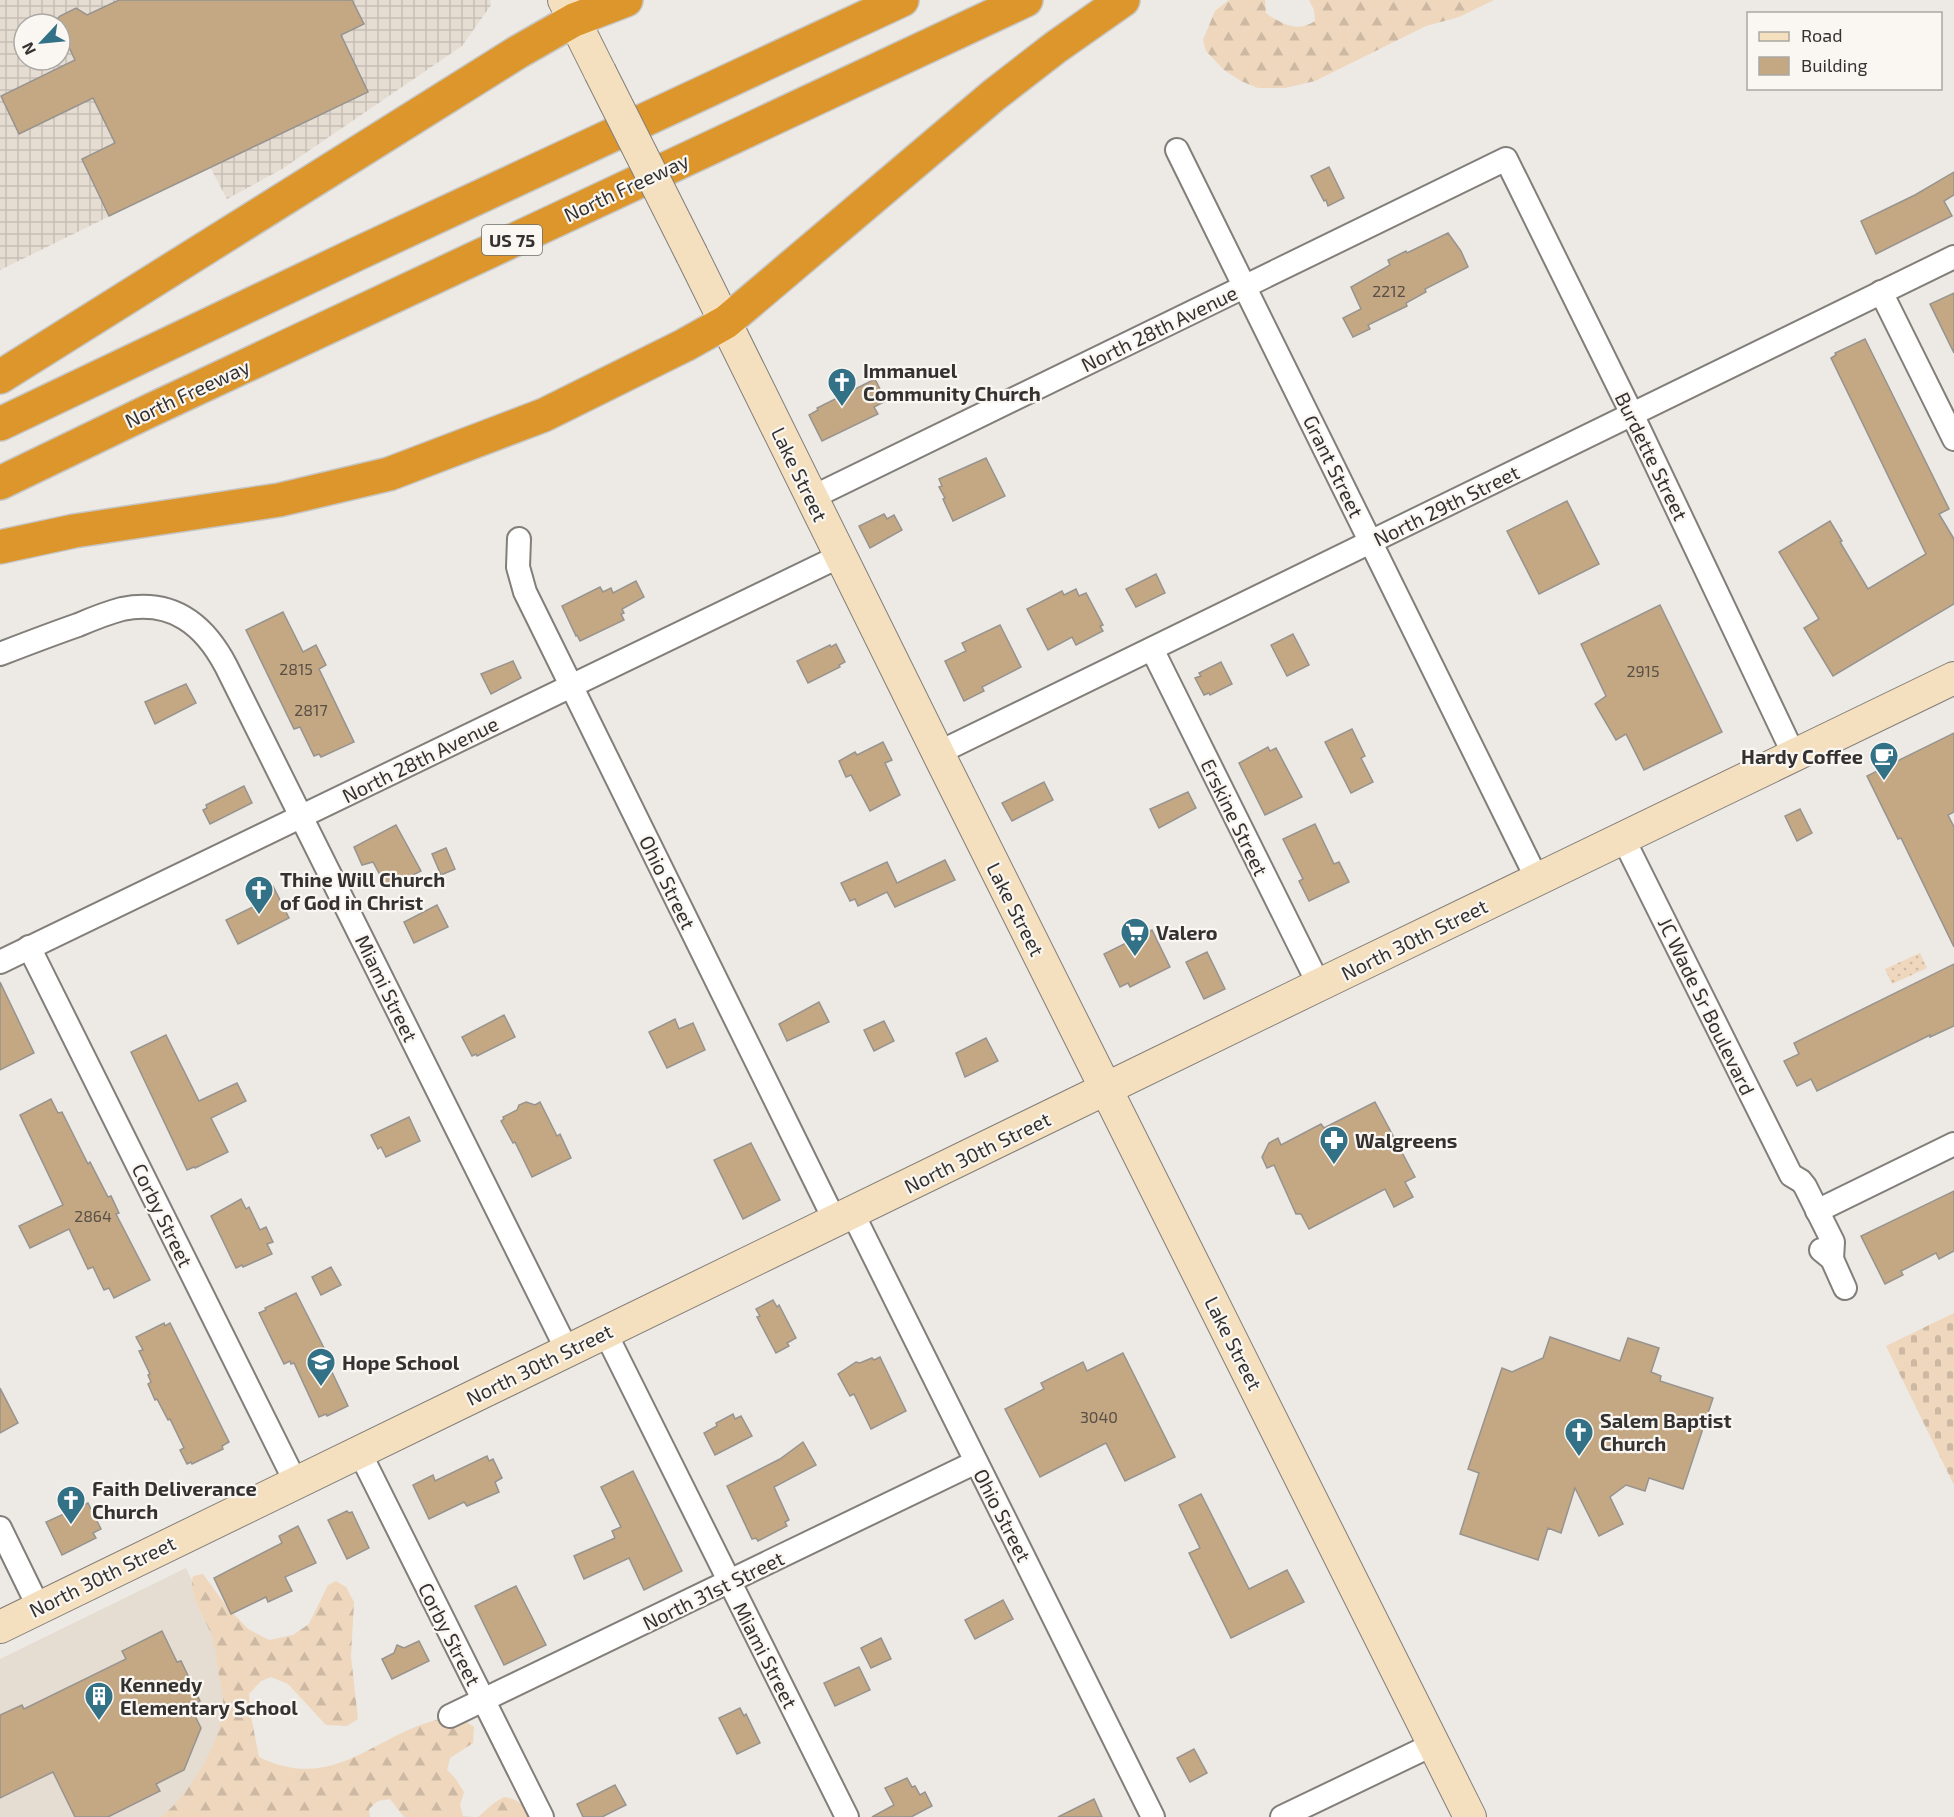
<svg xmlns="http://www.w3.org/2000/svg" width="1954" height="1817" viewBox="0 0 1954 1817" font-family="'Exo 2',sans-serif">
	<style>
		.built { fill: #e6ddd2 }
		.industrial { fill: url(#industrial-grid); fill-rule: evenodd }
		.grass { fill: url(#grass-dots) }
		.forest { fill: url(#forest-firs) }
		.cemetery { fill: url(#cemetery-stones) }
		.building { fill: #c4a783; stroke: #97938f; stroke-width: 1.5 }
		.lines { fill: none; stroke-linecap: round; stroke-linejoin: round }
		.street-casing { stroke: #827e79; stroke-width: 26 }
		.secondary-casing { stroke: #827e79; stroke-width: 34 }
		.highway-casing { stroke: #c6c6c5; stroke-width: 36 }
		.street { stroke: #fff; stroke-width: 22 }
		.secondary { stroke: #f4e0bf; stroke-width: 32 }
		.highway { stroke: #dc962b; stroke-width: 33 }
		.secondary-bridge-casing { stroke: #827e79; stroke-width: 34; stroke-linecap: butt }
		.secondary-bridge { stroke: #f4e0bf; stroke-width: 32 }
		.labels { text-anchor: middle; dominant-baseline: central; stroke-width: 4.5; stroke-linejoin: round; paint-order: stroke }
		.number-label { font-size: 16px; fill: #584f46 }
		.shield { fill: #faf6f1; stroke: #6f6d6b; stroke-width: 1.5 }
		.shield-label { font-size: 18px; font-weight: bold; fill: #343231 }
		.street-label { font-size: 20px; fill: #343231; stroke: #faf6f1 }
		.poi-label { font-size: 20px; font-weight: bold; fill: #343231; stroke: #faf6f1; text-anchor: start }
	</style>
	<defs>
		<pattern id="industrial-grid" width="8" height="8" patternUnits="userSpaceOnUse" patternTransform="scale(1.5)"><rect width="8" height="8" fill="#e6ddd2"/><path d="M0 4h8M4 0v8" fill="none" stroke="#c6beb5"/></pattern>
		<pattern id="grass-dots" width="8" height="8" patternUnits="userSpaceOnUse" patternTransform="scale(1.5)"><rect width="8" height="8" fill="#eed7bd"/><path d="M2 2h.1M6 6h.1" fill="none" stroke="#cdb9a3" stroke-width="1.8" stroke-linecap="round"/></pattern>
		<pattern id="forest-firs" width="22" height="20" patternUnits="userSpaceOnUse" patternTransform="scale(1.5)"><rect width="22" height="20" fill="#eed7bd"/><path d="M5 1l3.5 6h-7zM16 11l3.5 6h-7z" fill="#cdb9a3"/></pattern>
		<pattern id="cemetery-stones" width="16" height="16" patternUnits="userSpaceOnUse" patternTransform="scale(1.5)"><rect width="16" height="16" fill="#eed7bd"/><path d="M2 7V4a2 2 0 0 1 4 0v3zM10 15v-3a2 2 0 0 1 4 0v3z" fill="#cdb9a3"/></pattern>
	</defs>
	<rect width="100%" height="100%" fill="#ede9e4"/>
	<path class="built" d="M186,1568L237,1674L225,1817H0V1659Z"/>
	<path class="industrial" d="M0,0H490L491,5L462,46L282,169L227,199L210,167L0,270ZM24,24H60V60H24Z"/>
	<path class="grass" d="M1920,953L1927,968L1892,984L1885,969Z"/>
	<g class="forest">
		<path d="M1229,0H1265L1266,13C1281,24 1298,33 1315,21L1314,10L1309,0H1494L1459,17L1426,26L1315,81L1285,88H1258L1241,81L1224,70L1206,51L1203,40L1215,11Z"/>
		<path d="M203,1574L227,1607L248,1629L269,1640L293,1635L309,1624L328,1585L336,1581L346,1587L354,1602L351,1656L358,1719L347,1726L326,1725L288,1684L271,1677L261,1681L249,1694L250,1711L259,1757C333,1793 372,1737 436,1720C443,1718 452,1718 459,1717L474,1727L473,1743L450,1758L447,1770L455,1778L464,1792L460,1805L463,1816L474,1817H404L390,1799L378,1801L369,1809L370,1817H161C189,1795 221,1743 223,1708C224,1696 221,1687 219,1676C217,1664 216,1652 213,1640C207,1619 188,1597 193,1576Z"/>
		<path d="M504,1797C518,1799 524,1805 531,1817H478L494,1803Z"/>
	</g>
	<path class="cemetery" d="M1954,1313V1485L1886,1346Z"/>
	<g class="building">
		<path d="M119,0H352L364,24L341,35L368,92L109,216L82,159L115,143L93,98L19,134L1,96L75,60L60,28V24L56,20L60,16L76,8L87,15Z"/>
		<path d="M1329,167L1344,198L1328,206L1326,200L1324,201L1311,176Z"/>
		<path d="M1954,172V195L1944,201L1952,216L1876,254L1861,221L1915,195Z"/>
		<path d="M1448,233L1461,251L1468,267L1425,289L1426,292L1406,303L1407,306L1368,325L1370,329L1353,337L1343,318L1361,309L1351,287L1390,265L1388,260L1406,251L1407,253Z"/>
		<path d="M1954,293V353L1930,304Z"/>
		<path d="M1865,339L1949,509L1939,514L1954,539V604L1833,676L1804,628L1819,619L1779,552L1830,521L1842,541L1840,542L1868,589L1926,554L1831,358L1836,355L1835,353Z"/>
		<path d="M875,379L886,401L874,407L878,414L822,441L809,415L818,410L817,408Z"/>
		<path d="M986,458L1005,496L953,521L943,499L945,498L939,487L942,486L939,479Z"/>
		<path d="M1567,501L1599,564L1539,594L1507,531Z"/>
		<path d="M884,514L887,519L894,515L902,530L870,548L859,526Z"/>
		<path d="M1156,574L1165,593L1136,607L1126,589Z"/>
		<path d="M636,581L644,597L622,609L624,613L621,614L624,620L580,641L577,635L576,636L562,606L600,587L603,592L611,588L613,593Z"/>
		<path d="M1076,589L1079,596L1086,593L1103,625L1100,626L1103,631L1076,645L1072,637L1048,650L1027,609L1062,591L1064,595Z"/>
		<path d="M1660,605L1722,732L1644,770L1626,734L1616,740L1595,704L1606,696L1581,644Z"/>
		<path d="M283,612L303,652L316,645L326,665L319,669L354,742L321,757L319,754L314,756L300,727L294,729L246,630Z"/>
		<path d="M1000,625L1021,667L982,687L984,691L964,701L945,661L966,651L962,643Z"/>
		<path d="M1293,634L1309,665L1287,676L1271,645Z"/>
		<path d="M836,644L845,662L839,665L840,667L808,683L797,661L830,645L831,647Z"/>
		<path d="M513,661L521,678L491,694L481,674Z"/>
		<path d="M1221,662L1232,684L1210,695L1209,693L1204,695L1195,678L1201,676L1199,673Z"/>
		<path d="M186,684L196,703L155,724L145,702Z"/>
		<path d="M1352,729L1365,756L1361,758L1373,782L1351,793L1325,742Z"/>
		<path d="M1954,733V812L1948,815L1954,827V947L1901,838L1898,839L1867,776Z"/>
		<path d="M883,742L892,760L885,763L900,795L870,811L851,775L846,777L839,761L855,752L857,755Z"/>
		<path d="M1268,747L1270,751L1276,748L1302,797L1265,815L1239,763Z"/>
		<path d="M1044,782L1053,800L1012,821L1002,803Z"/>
		<path d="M244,786L252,803L210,824L203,810L207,808L206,805Z"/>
		<path d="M1188,792L1196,808L1159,828L1150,809Z"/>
		<path d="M1800,809L1812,833L1797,841L1785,816Z"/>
		<path d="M1315,824L1334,864L1339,862L1349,882L1309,901L1299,881L1303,879L1283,839Z"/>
		<path d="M396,825L421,871L387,888L373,862L362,865L354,847Z"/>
		<path d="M446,848L455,869L441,875L432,854Z"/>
		<path d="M945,860L955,880L895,907L887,892L858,906L855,899L850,901L841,883L887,862L897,883Z"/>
		<path d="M273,886L289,918L238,944L226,920L253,907L249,898Z"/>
		<path d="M437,905L448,927L414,943L404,922Z"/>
		<path d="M1152,930L1170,967L1130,987L1128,983L1120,987L1104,954Z"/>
		<path d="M1207,952L1225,989L1204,999L1186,962Z"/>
		<path d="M1954,964V1026L1930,1037V1035L1817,1091L1811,1079L1797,1086L1784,1061L1799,1054L1794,1043Z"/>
		<path d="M0,982L34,1053L0,1070Z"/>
		<path d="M819,1002L829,1022L787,1041L779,1024Z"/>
		<path d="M504,1015L515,1037L477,1056L476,1054L472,1056L462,1037Z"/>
		<path d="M675,1019L679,1029L693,1023L705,1050L667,1068L649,1032Z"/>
		<path d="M884,1021L894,1041L874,1051L864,1030Z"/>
		<path d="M166,1035L199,1101L237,1083L246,1101L211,1118L228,1152L195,1168L194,1167L187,1170L131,1052Z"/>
		<path d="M986,1038L998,1061L965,1077L956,1053Z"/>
		<path d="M51,1099L58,1113L62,1112L88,1164L90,1162L108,1197L111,1196L119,1213L116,1214L150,1280L114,1298L109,1288L104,1290L93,1267L88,1269L69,1229L30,1248L19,1226L63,1205L20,1115Z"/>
		<path d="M526,1102L535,1105L540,1102L557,1136L560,1134L571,1158L532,1177L515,1142L513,1143L501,1121L504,1119L503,1117L517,1110L519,1105Z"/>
		<path d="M1375,1102L1415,1177L1405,1182L1413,1197L1394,1207L1385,1189L1309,1229L1301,1214H1296L1274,1165L1267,1168L1262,1157L1269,1143L1278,1138L1281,1145L1321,1124L1324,1128Z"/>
		<path d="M409,1117L420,1141L386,1157L381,1147L378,1149L371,1135Z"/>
		<path d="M751,1143L780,1200L743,1219L714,1160Z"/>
		<path d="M1954,1191V1251L1939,1259L1936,1253L1901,1271L1903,1275L1885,1284L1861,1236Z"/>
		<path d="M241,1199L246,1209L249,1207L260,1230L266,1227L273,1242L267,1244L272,1254L243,1267L242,1265L236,1268L211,1216Z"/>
		<path d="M331,1267L341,1285L321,1295L312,1277Z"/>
		<path d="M296,1293L324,1348L321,1349L348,1406L327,1416L326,1414L319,1417L294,1363L291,1364L290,1361L284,1364L259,1313L266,1310L265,1308Z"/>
		<path d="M773,1300L777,1307L779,1305L796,1338L787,1343L789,1346L776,1353L757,1317L760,1316L756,1309Z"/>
		<path d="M164,1323L165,1326L170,1323L229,1442L222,1446L223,1449L192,1464L191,1462L187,1464L180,1450L184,1448L170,1419L168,1420L157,1399L155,1400L148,1384L151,1382L148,1375L150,1374L139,1351L143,1350L136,1337Z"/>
		<path d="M1550,1337L1620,1361L1628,1338L1659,1348L1651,1372L1661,1376L1660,1381L1713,1398L1683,1489L1649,1478L1645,1491L1626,1485L1610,1497L1623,1524L1599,1536L1575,1488L1561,1533L1548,1528L1538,1560L1460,1534L1479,1473L1468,1469L1502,1368L1512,1372L1543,1358Z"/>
		<path d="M1123,1353L1175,1457L1125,1481L1106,1443L1040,1477L1005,1409L1044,1389L1041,1383L1083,1362L1087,1371Z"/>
		<path d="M880,1357L906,1411L871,1429L854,1394L850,1396L838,1374L856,1362L860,1363L872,1358L874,1360Z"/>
		<path d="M0,1388L18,1423L0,1433Z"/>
		<path d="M733,1414L735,1419L741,1416L752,1436L715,1455L704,1433L717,1426L716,1423Z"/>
		<path d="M803,1442L816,1465L774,1487L789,1520L785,1522L787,1526L758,1541L756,1538L752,1539L727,1486L780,1459Z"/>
		<path d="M487,1456L489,1461L493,1459L502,1478L495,1482L499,1492L467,1506L464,1502L429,1519L413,1485L433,1475L435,1481Z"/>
		<path d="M633,1471L682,1571L644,1590L629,1558L584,1579L574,1556L615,1538L612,1531L621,1527L601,1487Z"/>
		<path d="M1201,1494L1249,1589L1287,1570L1304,1602L1231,1638L1189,1553L1200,1548L1179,1505Z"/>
		<path d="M88,1503L101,1529L93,1533L96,1538L62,1555L46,1522Z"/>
		<path d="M347,1511L349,1513L352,1512L369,1548L347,1559L328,1520Z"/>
		<path d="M298,1526L316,1563L285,1577L292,1591L268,1602L266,1597L231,1614L214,1578L282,1543L279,1536Z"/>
		<path d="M516,1586L546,1645L504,1665L475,1606Z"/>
		<path d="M1003,1600L1013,1619L975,1639L965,1620Z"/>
		<path d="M162,1631L177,1662L181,1661L200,1701L190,1706L201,1728L184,1770L156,1784L160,1791L108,1817H75L53,1772L0,1798V1715L22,1705L24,1709L126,1659L122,1651Z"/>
		<path d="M881,1638L891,1659L871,1668L861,1648Z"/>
		<path d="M419,1641L429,1661L392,1679L382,1659L394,1653L397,1645L404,1648Z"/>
		<path d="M859,1667L870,1690L835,1706L824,1683Z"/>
		<path d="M740,1708L744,1716L746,1714L760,1743L737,1754L719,1718Z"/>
		<path d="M1194,1749L1207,1773L1190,1782L1177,1758Z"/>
		<path d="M907,1778L912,1787L915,1786L920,1795L925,1792L932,1806L911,1817H872L894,1805L885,1788Z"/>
		<path d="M615,1785L626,1805L602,1817H583L577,1804Z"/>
		<path d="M1094,1799L1102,1817H1058Z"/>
	</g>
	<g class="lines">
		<g class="street-casing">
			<g id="street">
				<path d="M1177,150L1537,879"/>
				<path d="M1881,292L1954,439"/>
				<path d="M811,498L1506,159L1632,414L1794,755"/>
				<path d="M519,539L518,567L525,592L835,1221"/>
				<path d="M1152,649L1319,985"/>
				<path d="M0,654C26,644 52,634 78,625C92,619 107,613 122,609C172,599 204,624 226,666L567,1350"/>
				<path d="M938,753L1954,257"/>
				<path d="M1623,838L1791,1175L1801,1181L1805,1186L1833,1242L1832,1259"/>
				<path d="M29,947L296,1483"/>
				<path d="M0,962L840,556"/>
				<path d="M1817,1211L1954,1144"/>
				<path d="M852,1212L1153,1817"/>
				<path d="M1821,1250L1832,1259L1845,1288"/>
				<path d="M605,1332L847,1817"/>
				<path d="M359,1451L542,1817"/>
				<path d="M0,1528L39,1608"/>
				<path d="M450,1716L976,1462"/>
				<path d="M1282,1817L1434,1744"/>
			</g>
		</g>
		<g class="secondary-casing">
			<g id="secondary">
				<path d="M564,0L600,72"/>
				<path d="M692,255L938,753L1470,1817"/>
				<path d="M0,1627L1319,985L1954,678"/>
			</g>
		</g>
		<g class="highway-casing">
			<g id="highway">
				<path d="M0,377L518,52L574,20L626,0"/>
				<path d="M0,424L359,253L902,0"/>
				<path d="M0,483L149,411L1026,0"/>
				<path d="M0,547L74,531L279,500L389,474L544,415L685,345L726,322L994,95L1056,47L1123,0"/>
			</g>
		</g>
		<use href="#street" class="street"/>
		<use href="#secondary" class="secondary"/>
		<use href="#highway" class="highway"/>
		<g class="secondary-bridge-casing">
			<path id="secondary-bridge" d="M600,72L692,255"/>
		</g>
		<use href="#secondary-bridge" class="secondary-bridge"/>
	</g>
	<defs>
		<g id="church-pin" transform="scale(1.5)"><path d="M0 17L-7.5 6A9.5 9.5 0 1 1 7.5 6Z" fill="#327186" stroke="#faf6f1"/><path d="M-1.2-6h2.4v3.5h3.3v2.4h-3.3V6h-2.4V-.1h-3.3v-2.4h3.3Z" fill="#fff"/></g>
		<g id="cafe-pin" transform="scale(1.5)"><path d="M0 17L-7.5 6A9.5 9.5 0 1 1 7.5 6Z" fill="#327186" stroke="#faf6f1"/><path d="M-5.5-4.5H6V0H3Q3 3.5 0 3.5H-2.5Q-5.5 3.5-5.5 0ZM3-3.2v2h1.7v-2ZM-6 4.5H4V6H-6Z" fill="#fff"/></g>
		<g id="supermarket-pin" transform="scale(1.5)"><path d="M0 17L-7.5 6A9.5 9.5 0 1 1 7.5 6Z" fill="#327186" stroke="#faf6f1"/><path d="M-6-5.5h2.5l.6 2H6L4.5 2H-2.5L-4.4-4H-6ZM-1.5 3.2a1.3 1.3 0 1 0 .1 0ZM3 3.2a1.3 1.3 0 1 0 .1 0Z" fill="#fff"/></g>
		<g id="pharmacy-pin" transform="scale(1.5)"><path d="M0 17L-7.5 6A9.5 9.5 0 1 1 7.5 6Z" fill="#327186" stroke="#faf6f1"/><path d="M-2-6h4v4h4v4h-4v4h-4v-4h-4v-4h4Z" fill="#fff"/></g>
		<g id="school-pin" transform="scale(1.5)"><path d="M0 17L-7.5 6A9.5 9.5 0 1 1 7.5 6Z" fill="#327186" stroke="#faf6f1"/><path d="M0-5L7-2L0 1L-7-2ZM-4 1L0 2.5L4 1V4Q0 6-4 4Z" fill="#fff"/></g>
		<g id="building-pin" transform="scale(1.5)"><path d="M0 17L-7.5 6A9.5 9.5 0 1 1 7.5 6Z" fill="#327186" stroke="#faf6f1"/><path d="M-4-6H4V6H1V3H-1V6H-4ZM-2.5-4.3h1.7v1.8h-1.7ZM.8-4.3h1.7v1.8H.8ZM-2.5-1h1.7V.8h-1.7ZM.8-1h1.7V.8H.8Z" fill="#fff"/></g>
	</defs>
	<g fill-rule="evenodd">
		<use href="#church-pin" x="842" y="382"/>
		<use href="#cafe-pin" x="1884" y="756"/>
		<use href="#church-pin" x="259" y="890"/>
		<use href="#supermarket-pin" x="1135" y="932"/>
		<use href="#pharmacy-pin" x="1334" y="1140"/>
		<use href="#school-pin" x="321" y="1362"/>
		<use href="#church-pin" x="1579" y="1432"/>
		<use href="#church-pin" x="71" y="1500"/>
		<use href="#building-pin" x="99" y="1696"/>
	</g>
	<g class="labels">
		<g class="number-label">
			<text x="1389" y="290">2212</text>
			<text x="296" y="668">2815</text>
			<text x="1643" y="670">2915</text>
			<text x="311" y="709">2817</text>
			<text x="93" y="1215">2864</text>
			<text x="1099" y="1416">3040</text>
		</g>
		<rect class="shield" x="482" y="225" width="60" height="30" rx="4.5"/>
		<g class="shield-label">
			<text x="512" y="240">US 75</text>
		</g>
		<g class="street-label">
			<text transform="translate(626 187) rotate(-25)">North Freeway</text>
			<text transform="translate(1159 328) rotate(-26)">North 28th Avenue</text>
			<text transform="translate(187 393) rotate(-25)">North Freeway</text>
			<text transform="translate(1652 456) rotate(64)">Burdette Street</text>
			<text transform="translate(1334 466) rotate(64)">Grant Street</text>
			<text transform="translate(800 474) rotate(64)">Lake Street</text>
			<text transform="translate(1446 505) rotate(-26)">North 29th Street</text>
			<text transform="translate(420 759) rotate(-26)">North 28th Avenue</text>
			<text transform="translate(1235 817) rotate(64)">Erskine Street</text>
			<text transform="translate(668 882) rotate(64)">Ohio Street</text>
			<text transform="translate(1016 909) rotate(63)">Lake Street</text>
			<text transform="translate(1414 939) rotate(-26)">North 30th Street</text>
			<text transform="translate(387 988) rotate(64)">Miami Street</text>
			<text transform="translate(1707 1006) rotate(64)">JC Wade Sr Boulevard</text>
			<text transform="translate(977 1152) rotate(-26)">North 30th Street</text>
			<text transform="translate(163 1215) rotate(64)">Corby Street</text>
			<text transform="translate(1234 1343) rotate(63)">Lake Street</text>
			<text transform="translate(539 1364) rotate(-26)">North 30th Street</text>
			<text transform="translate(1003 1515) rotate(63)">Ohio Street</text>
			<text transform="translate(102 1576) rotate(-26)">North 30th Street</text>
			<text transform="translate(713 1590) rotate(-26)">North 31st Street</text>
			<text transform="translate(450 1634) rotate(63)">Corby Street</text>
			<text transform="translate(766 1655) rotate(63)">Miami Street</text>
		</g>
		<g class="poi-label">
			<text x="863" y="370">Immanuel<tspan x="863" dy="23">Community Church</tspan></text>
			<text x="1863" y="756" text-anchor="end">Hardy Coffee</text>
			<text x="280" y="879">Thine Will Church<tspan x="280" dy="23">of God in Christ</tspan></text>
			<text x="1156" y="932">Valero</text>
			<text x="1355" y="1140">Walgreens</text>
			<text x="342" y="1362">Hope School</text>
			<text x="1600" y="1420">Salem Baptist<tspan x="1600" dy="23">Church</tspan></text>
			<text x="92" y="1488">Faith Deliverance<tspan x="92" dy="23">Church</tspan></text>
			<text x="120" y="1684">Kennedy<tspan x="120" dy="23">Elementary School</tspan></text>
		</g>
	</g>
	<rect x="1747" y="12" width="195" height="78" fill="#faf6f1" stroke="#aba8a4" stroke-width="1.5"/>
	<rect x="1759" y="32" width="30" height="9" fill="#f4e0bf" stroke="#aba8a4" stroke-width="1.5"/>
	<text x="1801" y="42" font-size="18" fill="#343231">Road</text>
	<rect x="1759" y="57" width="30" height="18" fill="#c4a783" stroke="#aba8a4" stroke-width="1.5"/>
	<text x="1801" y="72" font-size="18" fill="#343231">Building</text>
	<g transform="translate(42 42) rotate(244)"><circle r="28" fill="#faf6f1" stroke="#aba8a4" stroke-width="1.5"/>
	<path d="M0-4.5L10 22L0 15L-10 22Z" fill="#327186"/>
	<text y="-9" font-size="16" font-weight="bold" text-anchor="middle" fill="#343231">N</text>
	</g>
</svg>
